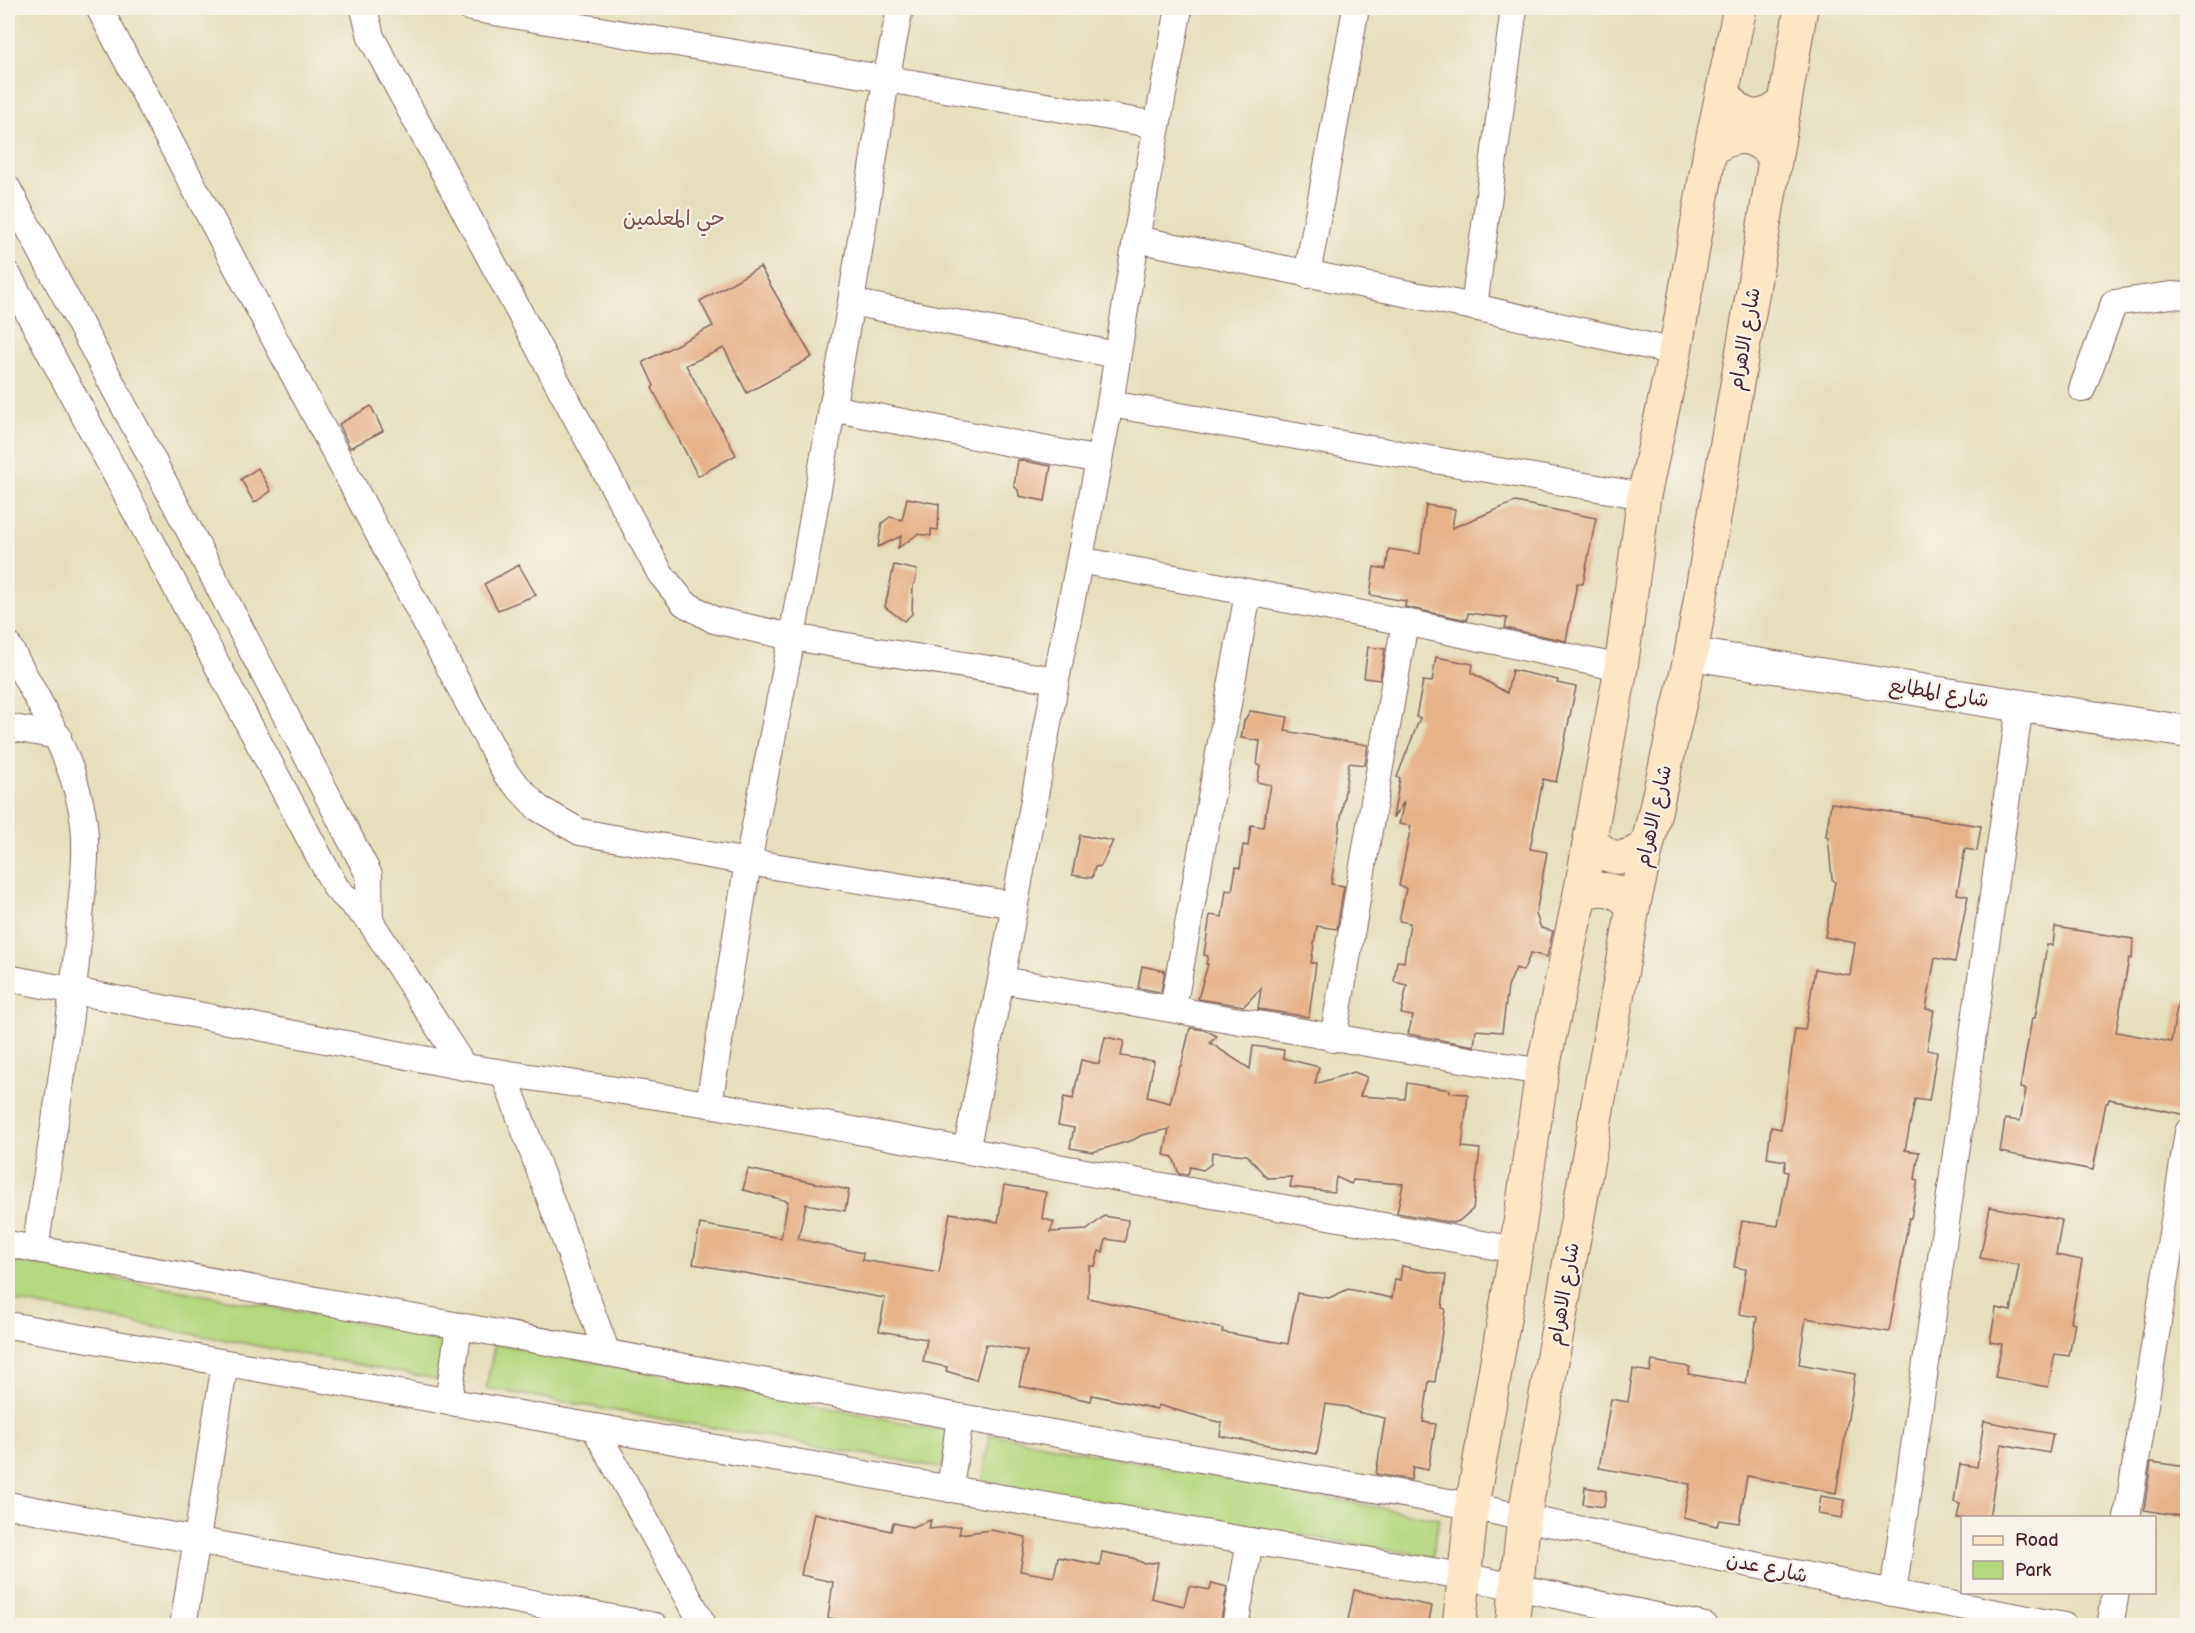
<svg xmlns="http://www.w3.org/2000/svg" width="2195" height="1633" viewBox="0 0 2195 1633" font-family="'Balsamiq Sans','Playpen Sans Arabic',sans-serif">
	<style>
		.green { fill: #b5d77e; stroke: #807b54; stroke-width: 1.5 }
		.building { fill: #e6b28a }
		.lines { fill: none; stroke-linecap: round; stroke-linejoin: round }
		.minor-casing { stroke: #80625d; stroke-width: 28 }
		.tertiary-casing { stroke: #80625d; stroke-width: 34 }
		.secondary-casing { stroke: #80625d; stroke-width: 35 }
		.minor { stroke: #fff; stroke-width: 26 }
		.tertiary { stroke: #fff; stroke-width: 32 }
		.secondary { stroke: #fce6c4; stroke-width: 33 }
		.labels { text-anchor: middle; dominant-baseline: central; stroke-width: 4.5; stroke-linejoin: round; paint-order: stroke }
		.street-label { font-size: 20px; fill: #4a1f2b; stroke: #f7f3e8 }
		.neighbourhood-label { font-size: 21px; fill: #81524c; stroke: #f7f3e8 }
	</style>
	<rect width="100%" height="100%" fill="#f7f3e8"/>
	<filter id="ink" filterUnits="userSpaceOnUse"><feTurbulence type="fractalNoise" baseFrequency=".0167" numOctaves="2"/><feDisplacementMap in="SourceGraphic" scale="12" xChannelSelector="R" yChannelSelector="G"/><feConvolveMatrix kernelMatrix="1 2 1 2 8 2 1 2 1" color-interpolation-filters="sRGB"/></filter>
	<filter id="wash" filterUnits="userSpaceOnUse"><feTurbulence type="fractalNoise" baseFrequency=".008" numOctaves="4" result="noise"/><feDisplacementMap in="SourceGraphic" scale="24" xChannelSelector="R" yChannelSelector="G"/><feGaussianBlur stdDeviation="1.35" result="paint"/><feColorMatrix in="noise" values="0 0 0 0 0 0 0 0 0 0 0 0 0 0 0 0 0 1.4 0 .05"/><feComposite in="paint" operator="in"/></filter>
	<g filter="url(#wash)">
		<rect width="100%" height="100%" fill="#e5dfbb"/>
		<g class="green">
			<path d="M8,1260L445,1338L442,1380L8,1300Z"/>
			<path d="M495,1343L948,1431L943,1468L486,1388Z"/>
			<path d="M990,1434L1439,1519L1432,1557L982,1482Z"/>
		</g>
		<g id="blocks">
			<g class="building">
				<path d="M760,267L812,357L747,393L724,348L686,365L736,455L698,476L652,388L654,386L643,362L713,326L700,301Z"/>
				<path d="M371,406L383,431L350,448L339,424Z"/>
				<path d="M1018,460L1051,466L1045,501L1019,496L1018,490L1014,486Z"/>
				<path d="M258,468L271,491L254,503L241,479Z"/>
				<path d="M907,498L939,504L938,530L931,529V536L918,534L898,548L901,536L878,547L882,523L890,517L902,520Z"/>
				<path d="M1515,502L1596,518L1583,584L1577,583L1566,641L1505,628L1507,618L1468,613L1467,620L1405,607L1406,601L1370,595L1374,567L1386,569L1389,549L1420,554L1426,505L1455,509L1452,528Z"/>
				<path d="M519,565L536,595L498,610L484,584Z"/>
				<path d="M894,565L917,570L915,583L913,585L912,614L904,621L885,607Z"/>
				<path d="M1368,647L1385,649L1380,680L1364,678Z"/>
				<path d="M1436,657L1473,664L1472,673L1507,693L1512,670L1558,680L1557,683L1576,687L1556,782L1543,779L1530,849L1547,852L1536,914L1541,928L1553,931L1547,957L1531,953L1523,971L1516,968L1508,987L1502,1032L1476,1030L1474,1046L1408,1034L1413,1016L1401,1014L1407,985L1394,982L1397,961L1404,962L1410,923L1399,921L1406,888L1399,886L1411,826L1399,824L1404,802L1393,818L1400,778L1397,777L1420,718L1416,717L1423,681L1432,682Z"/>
				<path d="M1250,711L1288,717L1285,731L1368,745L1365,765L1349,763L1331,884L1344,886L1337,929L1317,926L1311,963H1316L1309,1017L1258,1009L1261,988L1244,1006L1198,999L1208,964H1206L1208,956L1204,955L1210,915L1222,917L1226,890L1232,891L1236,867L1240,868L1243,845L1248,846L1251,825L1263,827L1271,785L1257,782L1260,766L1257,765L1260,741L1241,738L1244,721Z"/>
				<path d="M1831,803L1981,826L1977,851L1965,849L1957,894L1968,896L1955,962L1935,958L1926,1009L1934,1010L1927,1050L1937,1052L1929,1101L1915,1099L1905,1150L1919,1152L1915,1179L1918,1180L1911,1218H1909L1889,1332L1806,1318L1799,1364L1855,1374L1836,1493L1747,1476L1739,1523L1719,1520L1717,1526L1683,1518L1690,1484L1599,1468L1611,1399L1628,1402L1633,1369L1650,1372L1652,1361L1690,1367L1688,1374L1746,1384L1757,1317L1739,1314L1746,1269L1734,1267L1742,1221L1778,1226L1788,1172L1784,1171L1786,1161L1767,1158L1771,1127L1781,1129L1795,1029L1805,1030L1815,969L1850,975L1855,943L1825,937L1835,882L1832,879L1828,837L1826,836Z"/>
				<path d="M1080,835L1113,841L1101,866L1095,867L1092,878L1072,875Z"/>
				<path d="M2055,927L2133,939L2132,959L2129,958L2116,1032L2171,1042L2178,1001H2187V1115L2109,1099L2108,1103H2106L2093,1170L2000,1152L2005,1119L2020,1121L2026,1089L2020,1088L2032,1018H2035L2047,945H2053Z"/>
				<path d="M1142,966L1165,971L1161,992L1138,988Z"/>
				<path d="M1190,1028L1205,1030L1217,1036L1210,1043L1250,1069L1253,1046L1284,1050L1283,1058L1319,1067L1315,1084L1354,1072L1367,1077L1360,1096L1405,1099L1407,1083L1450,1090V1093L1468,1094L1462,1147L1480,1149L1473,1209L1459,1221L1453,1223L1397,1213L1403,1184L1353,1180L1351,1184L1336,1177L1334,1192L1290,1187L1292,1177L1267,1178L1247,1155L1212,1152L1211,1164L1203,1170L1190,1167L1188,1175L1179,1174L1173,1157L1164,1155L1169,1129L1142,1135L1133,1140L1093,1152L1070,1148L1074,1128L1058,1125L1064,1097L1073,1099L1081,1060L1099,1064L1105,1037L1124,1041L1121,1056L1154,1061L1147,1097L1170,1103L1180,1066H1181Z"/>
				<path d="M748,1169L849,1190L845,1211L806,1204L798,1239L863,1253L862,1260L939,1273L950,1213L998,1222L1004,1185L1046,1192L1042,1218L1054,1222L1050,1232L1087,1230L1104,1216L1128,1220L1125,1242L1106,1239L1103,1252L1099,1251L1095,1266H1089L1088,1298L1223,1329L1222,1332L1288,1344L1297,1293L1329,1298L1348,1289L1392,1298L1395,1279L1400,1280L1402,1266L1446,1275L1442,1308L1445,1309L1435,1382L1429,1381L1423,1422L1436,1424L1428,1470L1413,1467L1411,1480L1376,1474L1385,1418L1357,1412L1347,1407L1326,1404L1317,1454L1220,1436L1222,1423L1158,1405L1157,1409L1092,1395L1091,1401L1019,1386L1027,1351L986,1344L976,1380L946,1371L947,1367L923,1362L927,1339L879,1331L885,1298L693,1264L700,1224L781,1238L788,1201L743,1190Z"/>
				<path d="M1990,1207L2062,1220L2056,1255L2082,1260L2071,1322L2075,1323L2069,1356L2055,1354L2048,1387L1995,1377L2002,1344L1990,1342L1996,1308L2011,1311L2019,1265L1980,1258Z"/>
				<path d="M1984,1421L2053,1434L2049,1453L2001,1444L1989,1518H1957L1960,1504L1954,1502L1960,1464L1977,1467Z"/>
				<path d="M2151,1462L2187,1467V1517L2144,1510Z"/>
				<path d="M1585,1487L1606,1491L1604,1507L1583,1504Z"/>
				<path d="M1821,1496L1845,1500L1842,1518L1818,1514Z"/>
				<path d="M814,1513L891,1531L893,1523L912,1527L931,1520L929,1529L961,1526L959,1534L991,1530L1026,1537L1020,1571L1054,1577L1058,1557L1100,1565L1102,1552L1133,1558L1145,1564L1158,1562L1151,1598L1184,1606L1189,1586L1210,1590L1212,1583L1227,1587L1220,1626H883L828,1618L833,1582L801,1575Z"/>
				<path d="M1354,1590L1432,1606L1428,1626H1347Z"/>
			</g>
		</g>
	</g>
	<g filter="url(#ink)">
		<use href="#blocks" fill-opacity="0" stroke="#80625d" stroke-width="1.5"/>
		<g class="lines">
			<g class="minor-casing">
				<g id="minor">
					<path d="M99,8L506,774L538,808L580,832L748,862L1015,905"/>
					<path d="M367,8L365,13L371,37L660,573L684,603L714,620L792,637L1056,680"/>
					<path d="M471,8L1157,125"/>
					<path d="M8,189L142,440L369,875L370,921"/>
					<path d="M1136,239L1474,307L1675,352"/>
					<path d="M8,275L107,458L336,888L370,921L464,1067"/>
					<path d="M1307,275L1356,8"/>
					<path d="M851,302L1117,355"/>
					<path d="M1474,307L1514,8"/>
					<path d="M2082,389L2114,303L2171,295L2188,296"/>
					<path d="M1110,404L1644,496"/>
					<path d="M831,408L1099,460"/>
					<path d="M1080,560L1405,622L1621,668"/>
					<path d="M8,645C35,696 67,745 80,802C90,840 83,880 80,919C71,1030 52,1139 35,1249"/>
					<path d="M8,727L58,736"/>
					<path d="M8,978L464,1067L709,1104L1516,1250"/>
					<path d="M1001,980C1181,1010 1361,1043 1542,1072"/>
					<path d="M1173,1008L1248,593"/>
					<path d="M1333,1039L1405,622"/>
					<path d="M504,1074L607,1353"/>
					<path d="M709,1104L748,862L792,637L851,302L886,80L900,8"/>
					<path d="M966,1151L1001,980L1056,680L1110,404L1136,239L1179,8"/>
					<path d="M8,1244L960,1417L1472,1506L1524,1518L1893,1593L2064,1626"/>
					<path d="M8,1325L1250,1541L1463,1576L1705,1626"/>
					<path d="M448,1402L459,1326"/>
					<path d="M594,1427L704,1626"/>
					<path d="M950,1489L960,1417"/>
					<path d="M8,1505L655,1626"/>
					<path d="M2127,1518L2188,1132"/>
					<path d="M1893,1593L2020,706"/>
					<path d="M183,1626L225,1363"/>
					<path d="M1235,1626L1250,1541"/>
					<path d="M2110,1626L2116,1592"/>
				</g>
			</g>
			<g class="tertiary-casing">
				<path id="tertiary" d="M1691,654L2188,732"/>
			</g>
			<g class="secondary-casing">
				<g id="secondary">
					<path d="M1723,89C1736,119 1761,125 1785,102"/>
					<path d="M1710,151C1734,131 1756,133 1775,158"/>
					<path d="M1590,838C1606,862 1624,862 1646,846"/>
					<path d="M1580,894C1601,885 1620,888 1633,908"/>
					<path d="M1459,1626L1472,1506L1516,1250L1542,1072L1580,894L1621,668L1644,496L1675,352L1710,151L1740,8"/>
					<path d="M1512,1626L1524,1518L1633,908L1691,654L1801,8"/>
				</g>
			</g>
			<use href="#minor" class="minor"/>
			<use href="#tertiary" class="tertiary"/>
			<use href="#secondary" class="secondary"/>
		</g>
	</g>
	<g class="labels">
		<g class="street-label">
			<text transform="translate(1745 339) rotate(-80)">شارع الاهرام</text>
			<text transform="translate(1939 693) rotate(9)">شارع المطابع</text>
			<text transform="translate(1654 816) rotate(-77)">شارع الاهرام</text>
			<text transform="translate(1564 1294) rotate(-80)">شارع الاهرام</text>
			<text transform="translate(1767 1568) rotate(12)">شارع عدن</text>
		</g>
		<g class="neighbourhood-label">
			<text x="674" y="218">حي المعلمین</text>
		</g>
	</g>
	<rect width="2195" height="1633" fill="none" stroke="#f7f3e8" stroke-width="30"/>
	<rect x="1961" y="1516" width="195" height="78" fill="#f7f3e8" stroke="#b29e9c" stroke-width="1.5"/>
	<rect x="1973" y="1536" width="30" height="9" fill="#fce6c4" stroke="#b29e9c" stroke-width="1.5"/>
	<text x="2015" y="1546" font-size="18" fill="#4a1f2b">Road</text>
	<rect x="1973" y="1561" width="30" height="18" fill="#b5d77e" stroke="#b29e9c" stroke-width="1.5"/>
	<text x="2015" y="1576" font-size="18" fill="#4a1f2b">Park</text>
</svg>
